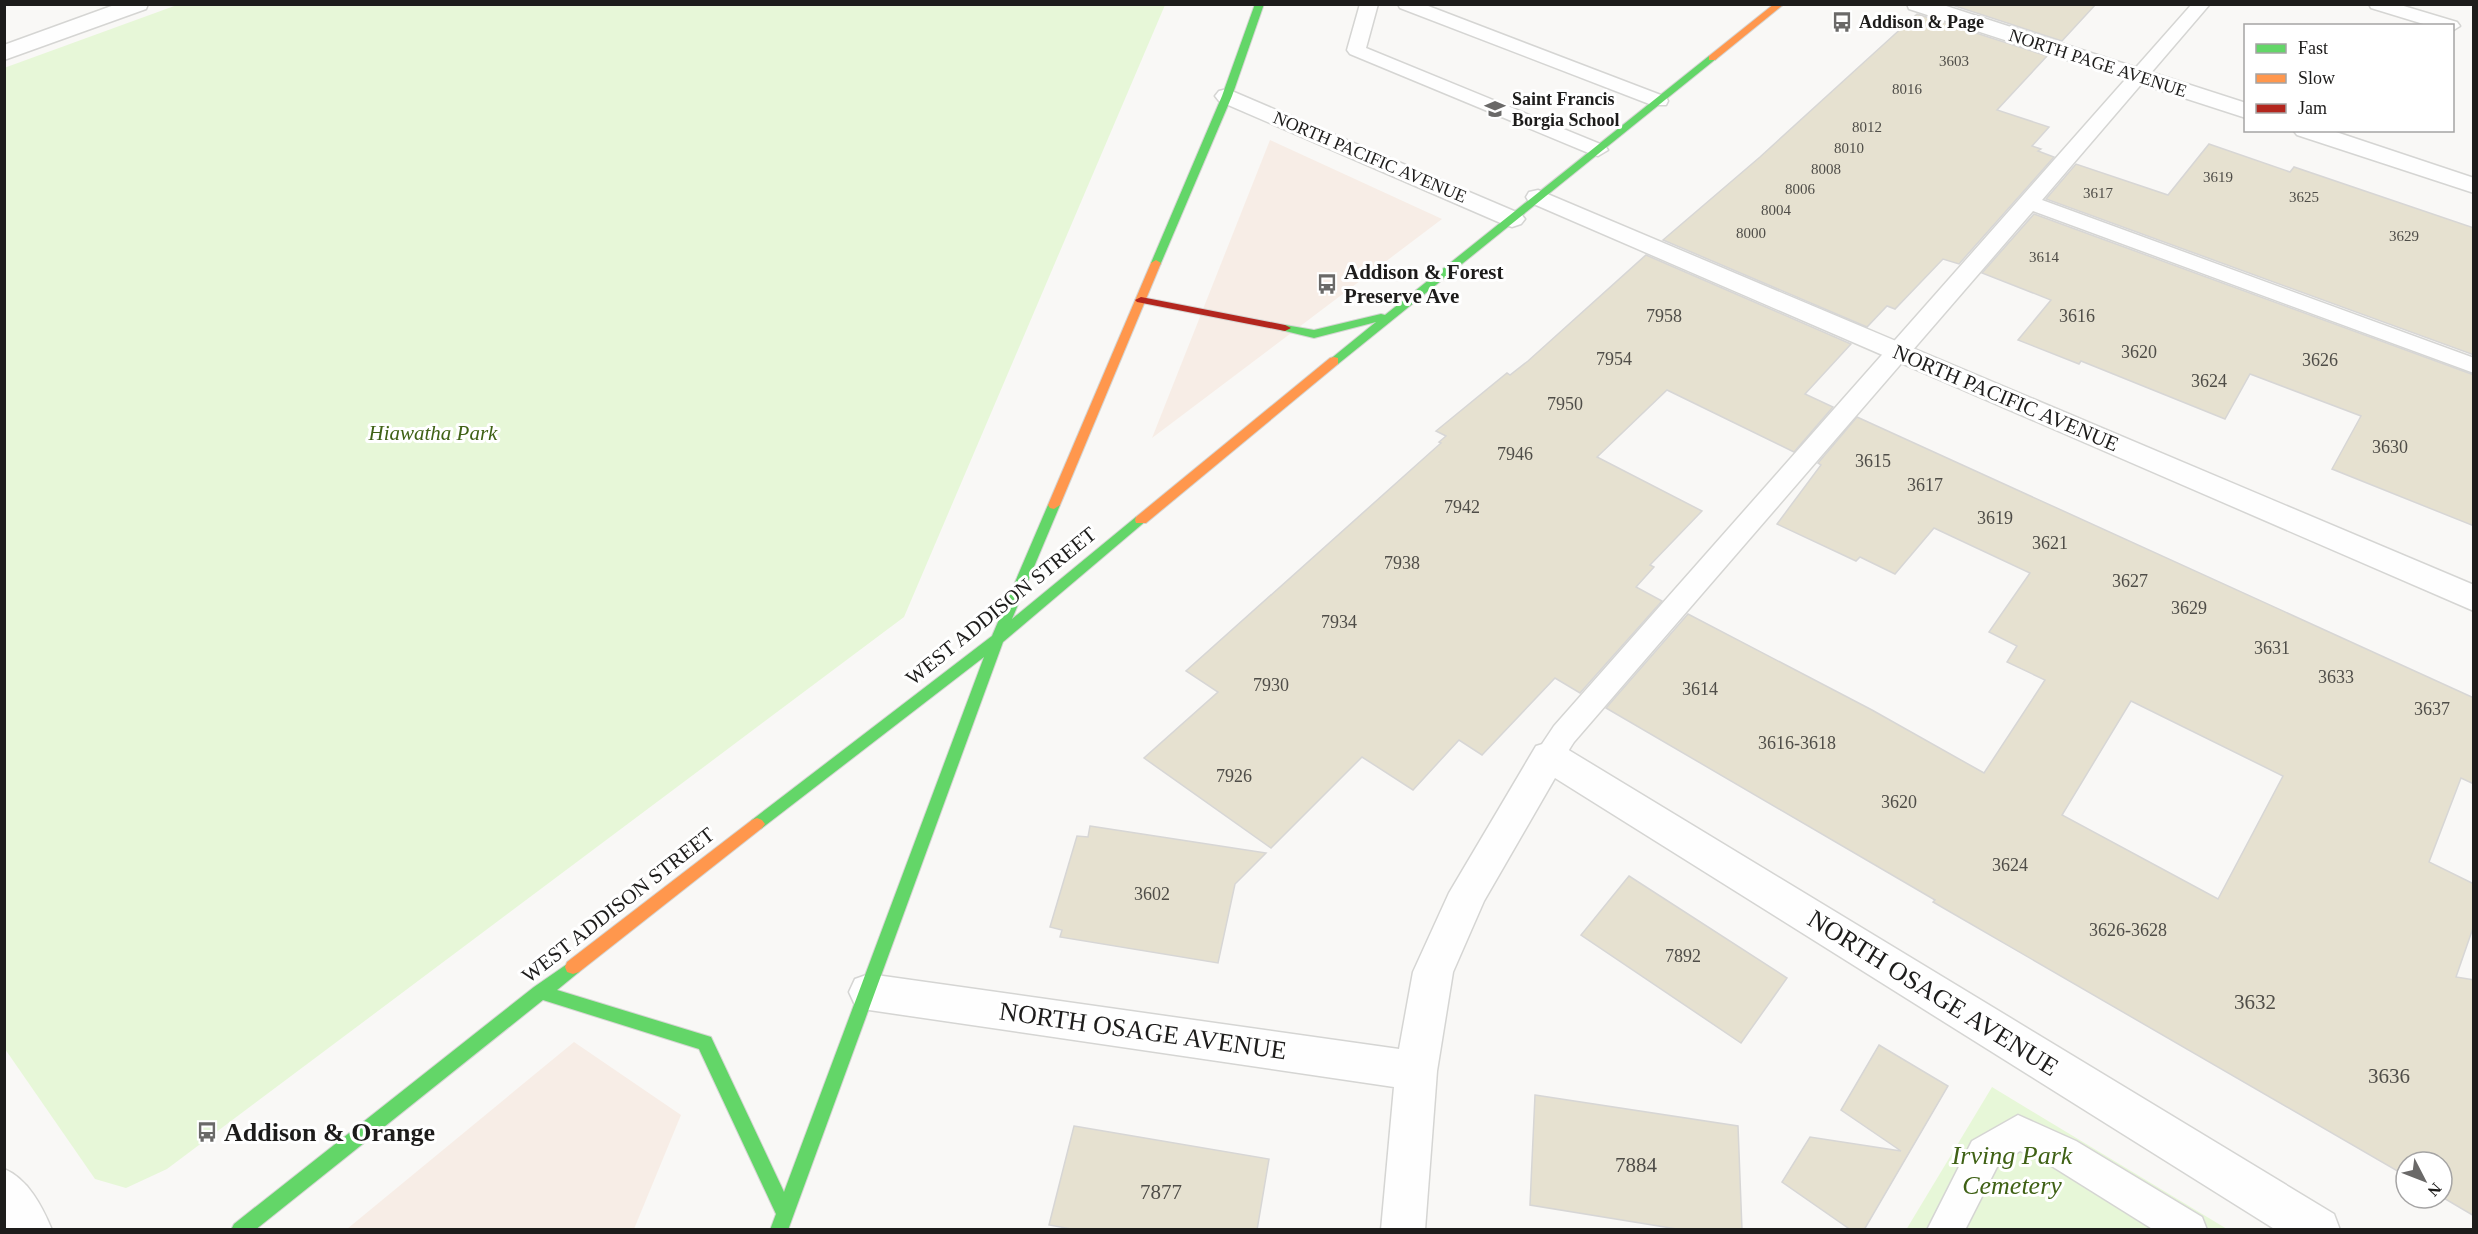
<svg xmlns="http://www.w3.org/2000/svg" width="2478" height="1234" viewBox="0 0 2478 1234" font-family="'Times New Roman',serif">
	<style>
		.commercial { fill: #f7ede6 }
		.green { fill: #e7f7d8 }
		.building { fill: #e6e1d0; stroke: #d7d6d5; stroke-width: 1.5; fill-rule: evenodd }
		.lines { fill: none; stroke-linecap: round; stroke-linejoin: round }
		.lane-casing { stroke: #d5d5d3; stroke-width: 3 }
		.street-casing { stroke: #d5d5d3; stroke-width: 3 }
		.fast-casing { stroke: #d5d5d3; stroke-width: 2 }
		.slow-casing { stroke: #d5d5d3; stroke-width: 2 }
		.jam-casing { stroke: #d5d5d3; stroke-width: 2 }
		.lane { fill: #fefefe; fill-rule: evenodd }
		.street { fill: #fefefe; fill-rule: evenodd }
		.fast { fill: #63d668; fill-rule: evenodd }
		.slow { fill: #ff974d; fill-rule: evenodd }
		.jam { fill: #b3261e; fill-rule: evenodd }
		.labels { text-anchor: middle; dominant-baseline: central; stroke-width: 6; stroke-linejoin: round; paint-order: stroke }
		.far-number-label { font-size: 15px; fill: #4f4d48 }
		.far-poi-label { font-size: 18px; font-weight: bold; fill: #1d1c1b; stroke: #fff; text-anchor: start }
		.far-street-label { font-size: 18px; fill: #1d1c1b; stroke: #fff }
		.number-label { font-size: 18px; fill: #4f4d48 }
		.poi-label { font-size: 21px; font-weight: bold; fill: #1d1c1b; stroke: #fff; text-anchor: start }
		.street-label { font-size: 21px; fill: #1d1c1b; stroke: #fff }
		.park-label { font-size: 21px; font-style: italic; fill: #3f6115; stroke: #fff }
		.near-number-label { font-size: 21px; fill: #4f4d48 }
		.near-street-label { font-size: 26px; fill: #1d1c1b; stroke: #fff }
		.near-poi-label { font-size: 26px; font-weight: bold; fill: #1d1c1b; stroke: #fff; text-anchor: start }
		.near-park-label { font-size: 26px; font-style: italic; fill: #3f6115; stroke: #fff }
	</style>
	<rect width="100%" height="100%" fill="#f9f8f6"/>
	<g class="commercial">
		<path d="M1270,140L1442,219L1152,438Z"/>
		<path d="M574,1042L681,1115L634,1229H347Z"/>
	</g>
	<g class="green">
		<path d="M177,5H1165L904,617L167,1169L126,1188L95,1179L5,1049L4,68Z"/>
		<path d="M1992,1087L2227,1229L1906,1230Z"/>
	</g>
	<g class="building">
		<path d="M1949,4H2096L2062,41Z"/>
		<path d="M1917,14L2047,56L1997,110L2049,127L2032,146L2041,149L2038,151L2054,157L1959,264L1943,259L1895,309L1887,306L1867,327L1663,240L1760,157Z"/>
		<path d="M2209,144L2290,172L2294,167L2474,228V355L2046,199L2076,164L2168,195Z"/>
		<path d="M2034,214L2474,375V526L2332,469L2361,416L2250,374L2225,419L2081,361L2079,364L2018,340L2051,300L1982,273Z"/>
		<path d="M1646,255L1851,344L1805,394L1833,407L1794,452L1667,390L1597,457L1702,511L1650,565L1654,567L1636,587L1662,601L1580,693L1555,678L1482,755L1459,740L1413,790L1362,757L1271,848L1144,758L1218,692L1186,671L1441,443L1439,442L1446,436L1436,431L1507,373L1510,375L1528,361Z"/>
		<path d="M1857,417L2474,698V784L2461,778L2429,862L2474,884V925L2456,977L2474,980V1216L2442,1197V1162H2406V1176L1933,902L1935,900L1606,708L1688,614L1872,710L1984,773L2045,680L2007,662L2017,646L1989,632L2030,573L1934,528L1895,574L1860,557L1856,561L1777,524L1821,465L1818,463ZM2131,701L2283,776L2218,899L2062,815Z"/>
		<path d="M1090,826L1266,853L1235,884L1218,963L1060,937L1062,930L1050,927L1077,836L1088,837Z"/>
		<path d="M1629,876L1787,978L1741,1043L1581,935Z"/>
		<path d="M1879,1045L1948,1086L1864,1230H1851L1782,1182L1810,1137L1901,1151L1841,1110Z"/>
		<path d="M1535,1095L1738,1126L1742,1230H1683L1530,1205Z"/>
		<path d="M1074,1126L1269,1159L1257,1230H1077L1049,1225Z"/>
	</g>
	<g class="lines">
		<g class="lane-casing">
			<g id="lane">
				<path d="M1360,4H1378L1366,48L1605,146L1608,150L1598,156L1591,154L1350,54L1347,50Z"/>
				<path d="M1398,4H1423L1666,97L1668,101L1666,105H1652L1400,8Z"/>
				<path d="M2192,4H2210L2042,200L2474,358V373L2033,211L1574,742C1563,758 1561,772 1539,764L1534,756L1554,726Z"/>
				<path d="M2369,4H2397L2457,22L2460,26L2452,31V26H2430L2371,8Z"/>
				<path d="M2018,1115L2076,1141L2202,1217L2207,1230H2154L2050,1165L2020,1151L1998,1165L1965,1230H1927L1972,1141Z"/>
			</g>
		</g>
		<g class="street-casing">
			<g id="street">
				<path d="M117,4H148L146,9L4,60V45Z"/>
				<path d="M1907,4H1940L2246,103V118L1909,9Z"/>
				<path d="M1227,89L1521,214L1525,219L1521,224L1512,227L1503,224L1219,101L1215,96L1219,91Z"/>
				<path d="M2293,130H2330L2474,178V193L2297,135Z"/>
				<path d="M1538,190L2474,585V611L1529,202L1526,197L1529,192Z"/>
				<path d="M1549,742L1562,746L2334,1214L2340,1230H2276L1555,778L1484,901L1453,972L1437,1071L1425,1230H1381L1394,1087L869,1010L855,1005L849,992L855,979L869,974L1399,1049L1413,972L1449,893L1536,746Z"/>
				<path d="M4,1169C28,1179 42,1206 52,1230H4Z"/>
			</g>
		</g>
		<g class="fast-casing">
			<g id="fast">
				<path d="M1255,4H1264L1232,96L1161,263L1160,265H1152L1151,263L1222,96Z"/>
				<path d="M1709,56L1717,58L1338,364H1330L1328,361L1376,322L1314,338L1281,330L1279,328L1285,325L1314,330L1381,314L1385,315Z"/>
				<path d="M1054,501L1060,505L1012,619L1136,517H1146L1147,520L1003,642L788,1230H770L776,1214L699,1049L543,1000L255,1230H231L234,1224L534,987L573,960L579,962L581,967L579,972L557,990L711,1037L784,1192L984,657L762,828L757,830L752,828L749,824L752,820L992,636L1048,505Z"/>
			</g>
		</g>
		<g class="slow-casing">
			<g id="slow">
				<path d="M1774,4H1784L1715,60H1709V56Z"/>
				<path d="M1156,260L1161,263L1060,505L1054,509L1050,508L1048,505L1151,263Z"/>
				<path d="M1334,357L1338,358V364L1146,523H1136L1135,520L1136,517L1330,358Z"/>
				<path d="M757,818L762,820L765,824L762,828L579,972L573,974L567,972L565,967L567,962L752,820Z"/>
			</g>
		</g>
		<g class="jam-casing">
			<path id="jam" d="M1141,297L1285,325L1291,328L1285,331L1137,302L1135,300Z"/>
		</g>
		<use href="#lane" class="lane"/>
		<use href="#street" class="street"/>
		<use href="#fast" class="fast"/>
		<use href="#slow" class="slow"/>
		<use href="#jam" class="jam"/>
	</g>
	<defs>
		<g id="bus-bare" transform="scale(1.62)"><path d="M-5-6H5V4H4V6H2V4H-2V6H-4V4H-5ZM-3.5-4V0h7V-4ZM-3.5 1.2v1.5H-2V1.2ZM2 1.2v1.5H3.5V1.2Z" fill="#6a6968" stroke="#fff" stroke-width="2.5" paint-order="stroke"/></g>
		<g id="school-bare" transform="scale(1.62)"><path d="M0-5L7-2L0 1L-7-2ZM-4 1L0 2.5L4 1V4Q0 6-4 4Z" fill="#6a6968" stroke="#fff" stroke-width="2.5" paint-order="stroke"/></g>
	</defs>
	<g fill-rule="evenodd">
		<use href="#bus-bare" x="1842" y="22"/>
		<use href="#school-bare" x="1495" y="109"/>
		<use href="#bus-bare" x="1327" y="284"/>
		<use href="#bus-bare" x="207" y="1132"/>
	</g>
	<g class="labels">
		<g class="far-number-label">
			<text x="1954" y="61">3603</text>
			<text x="1907" y="89">8016</text>
			<text x="1867" y="127">8012</text>
			<text x="1849" y="148">8010</text>
			<text x="1826" y="169">8008</text>
			<text x="2218" y="177">3619</text>
			<text x="1800" y="189">8006</text>
			<text x="2098" y="193">3617</text>
			<text x="2304" y="197">3625</text>
			<text x="1776" y="210">8004</text>
			<text x="1751" y="233">8000</text>
			<text x="2404" y="236">3629</text>
			<text x="2044" y="257">3614</text>
		</g>
		<g class="far-poi-label">
			<text x="1859" y="22">Addison &amp; Page</text>
			<text x="1512" y="99">Saint Francis<tspan x="1512" dy="21">Borgia School</tspan></text>
		</g>
		<g class="far-street-label">
			<text transform="translate(2098 63) rotate(18)">NORTH PAGE AVENUE</text>
			<text transform="translate(1370 157) rotate(23)">NORTH PACIFIC AVENUE</text>
		</g>
		<g class="number-label">
			<text x="1664" y="316">7958</text>
			<text x="2077" y="316">3616</text>
			<text x="2139" y="352">3620</text>
			<text x="1614" y="359">7954</text>
			<text x="2320" y="360">3626</text>
			<text x="2209" y="381">3624</text>
			<text x="1565" y="404">7950</text>
			<text x="2390" y="447">3630</text>
			<text x="1515" y="454">7946</text>
			<text x="1873" y="461">3615</text>
			<text x="1925" y="485">3617</text>
			<text x="1462" y="507">7942</text>
			<text x="1995" y="518">3619</text>
			<text x="2050" y="543">3621</text>
			<text x="1402" y="563">7938</text>
			<text x="2130" y="581">3627</text>
			<text x="2189" y="608">3629</text>
			<text x="1339" y="622">7934</text>
			<text x="2272" y="648">3631</text>
			<text x="2336" y="677">3633</text>
			<text x="1271" y="685">7930</text>
			<text x="1700" y="689">3614</text>
			<text x="2432" y="709">3637</text>
			<text x="1797" y="743">3616-3618</text>
			<text x="1234" y="776">7926</text>
			<text x="1899" y="802">3620</text>
			<text x="2010" y="865">3624</text>
			<text x="1152" y="894">3602</text>
			<text x="2128" y="930">3626-3628</text>
			<text x="1683" y="956">7892</text>
		</g>
		<g class="poi-label">
			<text x="1344" y="272">Addison &amp; Forest<tspan x="1344" dy="24">Preserve Ave</tspan></text>
		</g>
		<g class="street-label">
			<text transform="translate(2006 398) rotate(23)">NORTH PACIFIC AVENUE</text>
			<text transform="translate(1001 606) rotate(-39)">WEST ADDISON STREET</text>
			<text transform="translate(618 905) rotate(-38)">WEST ADDISON STREET</text>
		</g>
		<g class="park-label">
			<text x="433" y="433">Hiawatha Park</text>
		</g>
		<g class="near-number-label">
			<text x="2255" y="1002">3632</text>
			<text x="2389" y="1076">3636</text>
			<text x="1636" y="1165">7884</text>
			<text x="1161" y="1192">7877</text>
		</g>
		<g class="near-street-label">
			<text transform="translate(1933 993) rotate(32)">NORTH OSAGE AVENUE</text>
			<text transform="translate(1143 1031) rotate(8)">NORTH OSAGE AVENUE</text>
		</g>
		<g class="near-poi-label">
			<text x="224" y="1132">Addison &amp; Orange</text>
		</g>
		<g class="near-park-label">
			<text x="2012" y="1155">Irving Park<tspan x="2012" dy="30">Cemetery</tspan></text>
		</g>
	</g>
	<rect width="2478" height="1234" fill="none" stroke="#1d1c1b" stroke-width="12"/>
	<rect x="2244" y="24" width="210" height="108" fill="#ffffff" stroke="#a5a4a4" stroke-width="1.5"/>
	<rect x="2256" y="44" width="30" height="9" fill="#63d668" stroke="#a5a4a4" stroke-width="1.5"/>
	<text x="2298" y="54" font-size="18" fill="#1d1c1b">Fast</text>
	<rect x="2256" y="74" width="30" height="9" fill="#ff974d" stroke="#a5a4a4" stroke-width="1.5"/>
	<text x="2298" y="84" font-size="18" fill="#1d1c1b">Slow</text>
	<rect x="2256" y="104" width="30" height="9" fill="#b3261e" stroke="#a5a4a4" stroke-width="1.5"/>
	<text x="2298" y="114" font-size="18" fill="#1d1c1b">Jam</text>
	<g transform="translate(2424 1180) rotate(132)"><circle r="28" fill="#ffffff" stroke="#a5a4a4" stroke-width="1.5"/>
	<path d="M0-4.5L10 22L0 15L-10 22Z" fill="#6a6968"/>
	<text y="-9" font-size="16" font-weight="bold" text-anchor="middle" fill="#1d1c1b">N</text>
	</g>
</svg>
